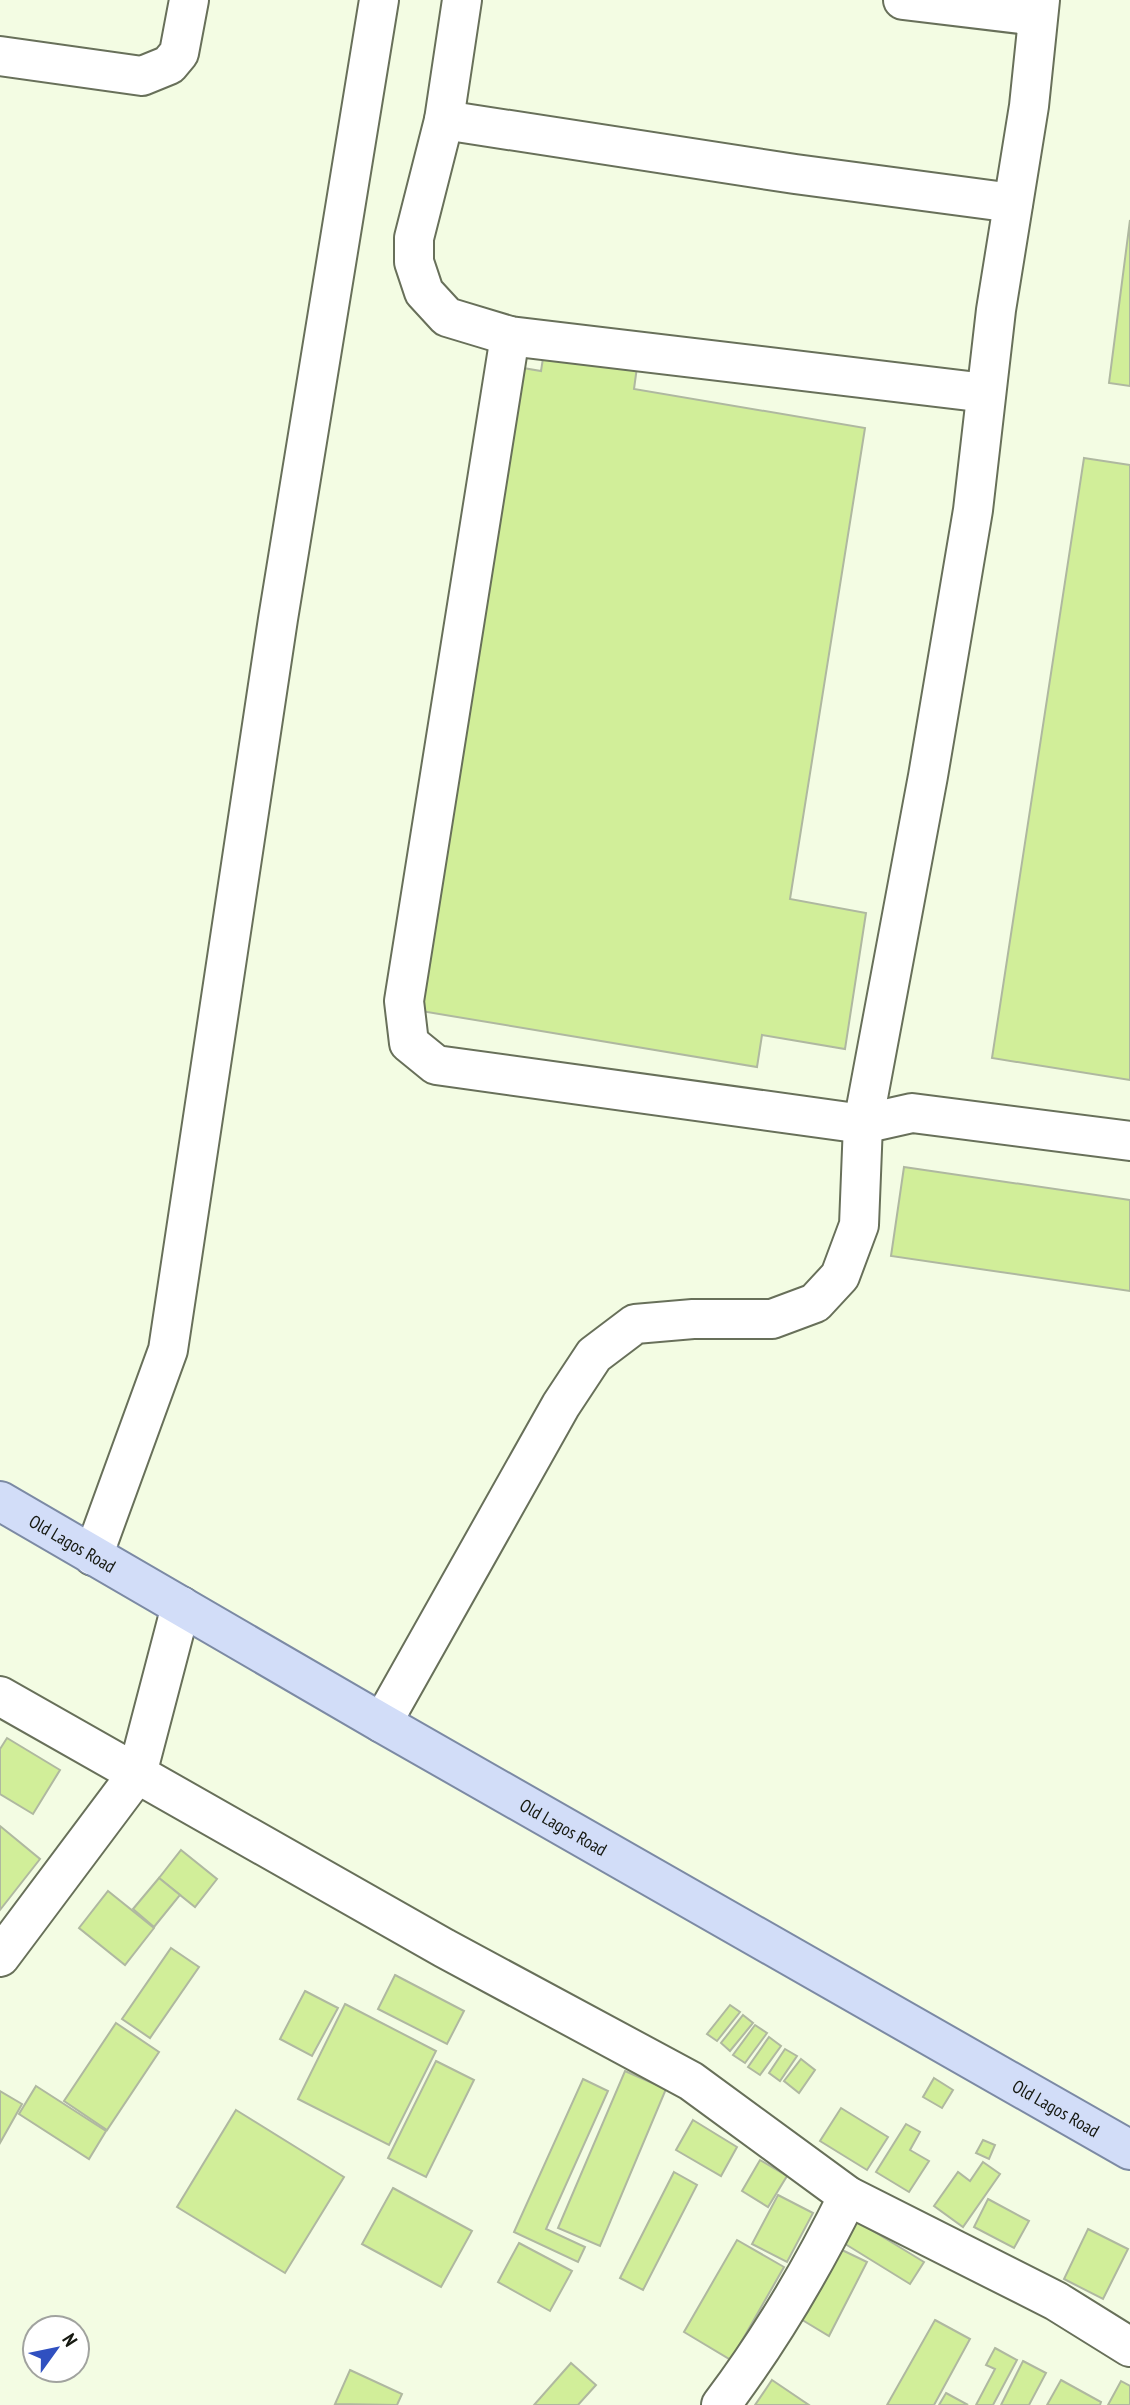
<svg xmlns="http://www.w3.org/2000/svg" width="1130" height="2405" viewBox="0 0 1130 2405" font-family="'PT Sans Narrow',sans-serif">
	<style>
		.building { fill: #d1ee99; stroke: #afb8a0; stroke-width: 2 }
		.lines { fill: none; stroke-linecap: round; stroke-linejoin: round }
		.minor-casing { stroke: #68705a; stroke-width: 42 }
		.major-casing { stroke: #7c8aa4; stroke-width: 42 }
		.minor { stroke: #fff; stroke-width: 38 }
		.major { stroke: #d2ddf8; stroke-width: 38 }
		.labels { text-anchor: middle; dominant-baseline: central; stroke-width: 5; stroke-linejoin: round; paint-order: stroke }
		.street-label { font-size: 18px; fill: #151810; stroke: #fff }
	</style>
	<rect width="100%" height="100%" fill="#f3fce3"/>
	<g class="building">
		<path d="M1130,220V386L1109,383Z"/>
		<path d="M544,352L637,367L634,389L865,428L790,899L866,913L845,1049L762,1035L757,1067L421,1011L523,368L541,371Z"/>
		<path d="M1084,458L1130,465V1080L992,1058Z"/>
		<path d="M904,1167L1130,1200V1291L891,1256Z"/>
		<path d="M7,1738L60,1770L33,1814L0,1794V1749Z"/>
		<path d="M0,1826L40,1859L0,1910Z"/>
		<path d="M181,1850L217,1879L195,1907L159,1878Z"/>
		<path d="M159,1878L180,1895L154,1927L133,1909Z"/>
		<path d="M108,1891L154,1928L125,1965L79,1928Z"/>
		<path d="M171,1948L199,1967L150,2038L122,2019Z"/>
		<path d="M395,1975L464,2011L447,2044L378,2009Z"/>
		<path d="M305,1991L338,2008L312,2056L280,2039Z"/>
		<path d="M345,2004L436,2051L389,2145L298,2099Z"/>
		<path d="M730,2005L740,2012L717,2041L707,2034Z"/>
		<path d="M743,2015L753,2023L730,2051L721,2043Z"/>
		<path d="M116,2023L159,2052L107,2130L64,2101Z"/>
		<path d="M755,2025L767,2033L745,2063L733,2055Z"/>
		<path d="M769,2037L781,2046L760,2075L748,2067Z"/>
		<path d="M785,2049L797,2056L780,2081L769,2073Z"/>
		<path d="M801,2059L815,2070L799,2093L784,2081Z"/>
		<path d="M436,2061L474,2080L426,2177L388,2158Z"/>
		<path d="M625,2071L666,2089L600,2246L558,2228Z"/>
		<path d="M934,2078L953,2090L942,2108L923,2097Z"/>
		<path d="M583,2079L608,2091L546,2229L585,2247L578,2262L514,2232Z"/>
		<path d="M36,2086L106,2131L89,2159L19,2114Z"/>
		<path d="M0,2091L22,2104L0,2143Z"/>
		<path d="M841,2108L888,2137L867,2170L820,2141Z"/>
		<path d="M236,2110L344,2177L285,2273L177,2207Z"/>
		<path d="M693,2120L737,2147L721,2176L676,2150Z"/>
		<path d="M906,2124L920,2132L910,2150L929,2161L909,2192L876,2172Z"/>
		<path d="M983,2140L995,2145L989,2159L976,2153Z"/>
		<path d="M760,2160L787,2176L768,2207L742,2191Z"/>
		<path d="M983,2162L1000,2174L963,2227L934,2206L958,2172L970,2181Z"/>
		<path d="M674,2172L697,2185L643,2290L620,2278Z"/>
		<path d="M393,2188L472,2231L441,2287L362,2244Z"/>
		<path d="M778,2195L813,2213L787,2262L752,2244Z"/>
		<path d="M988,2199L1029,2221L1014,2248L974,2227Z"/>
		<path d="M855,2220L924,2262L910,2284L842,2242Z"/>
		<path d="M1088,2229L1128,2249L1103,2299L1064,2279Z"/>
		<path d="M737,2240L784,2267L731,2360L684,2332Z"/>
		<path d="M519,2243L572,2271L550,2311L498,2282Z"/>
		<path d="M840,2249L867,2262L829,2336L799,2318Z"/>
		<path d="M935,2320L970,2339L934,2405H887Z"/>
		<path d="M995,2348L1017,2360L993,2405H976L995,2369L986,2365Z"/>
		<path d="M1023,2361L1046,2373L1029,2405H1001Z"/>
		<path d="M571,2363L596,2385L578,2405H534Z"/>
		<path d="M350,2370L402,2394L397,2405L335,2404Z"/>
		<path d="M772,2380L809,2405H755Z"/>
		<path d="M1061,2380L1101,2402L1100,2405H1047Z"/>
		<path d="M1121,2381L1130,2386V2405H1108Z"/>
		<path d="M946,2393L968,2405H939Z"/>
	</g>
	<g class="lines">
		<g class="minor-casing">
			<g id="minor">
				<path d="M462,0L444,120L414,238V262L424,292L447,317L510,336L986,393"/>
				<path d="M903,0L1037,16"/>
				<path d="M0,56L142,76L169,65L179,53L189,0"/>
				<path d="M444,120L795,174L1013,203"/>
				<path d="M510,336L404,1001L409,1043L436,1065L863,1124L912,1113L1130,1141"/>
				<path d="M93,1556L168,1350L278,619L379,0"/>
				<path d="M0,1696L444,1948L691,2081L848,2196L1056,2301L1130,2347"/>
				<path d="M382,1723L561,1405L594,1355L635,1324L693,1319H772L815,1303L840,1276L859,1225L863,1124L928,776L973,510L996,310L1029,106L1040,0"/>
				<path d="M0,1957L137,1774L181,1606"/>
				<path d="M721,2405C770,2340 812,2269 848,2196"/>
			</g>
		</g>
		<g class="major-casing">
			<g id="major">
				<path id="s1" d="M0,1501L382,1723L1130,2150"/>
			</g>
		</g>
		<use href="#minor" class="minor"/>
		<use href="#major" class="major"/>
	</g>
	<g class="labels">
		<g class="street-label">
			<text stroke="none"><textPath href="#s1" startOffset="84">Old Lagos Road</textPath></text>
			<text stroke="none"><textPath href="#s1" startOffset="651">Old Lagos Road</textPath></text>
			<text stroke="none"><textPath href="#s1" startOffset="1218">Old Lagos Road</textPath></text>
		</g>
	</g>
	<g transform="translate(56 2349) rotate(57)"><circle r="33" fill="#ffffff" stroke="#a1a39f" stroke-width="2"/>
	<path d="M0-5L12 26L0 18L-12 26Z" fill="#3050c0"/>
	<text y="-10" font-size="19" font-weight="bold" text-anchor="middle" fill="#151810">N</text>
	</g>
</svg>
